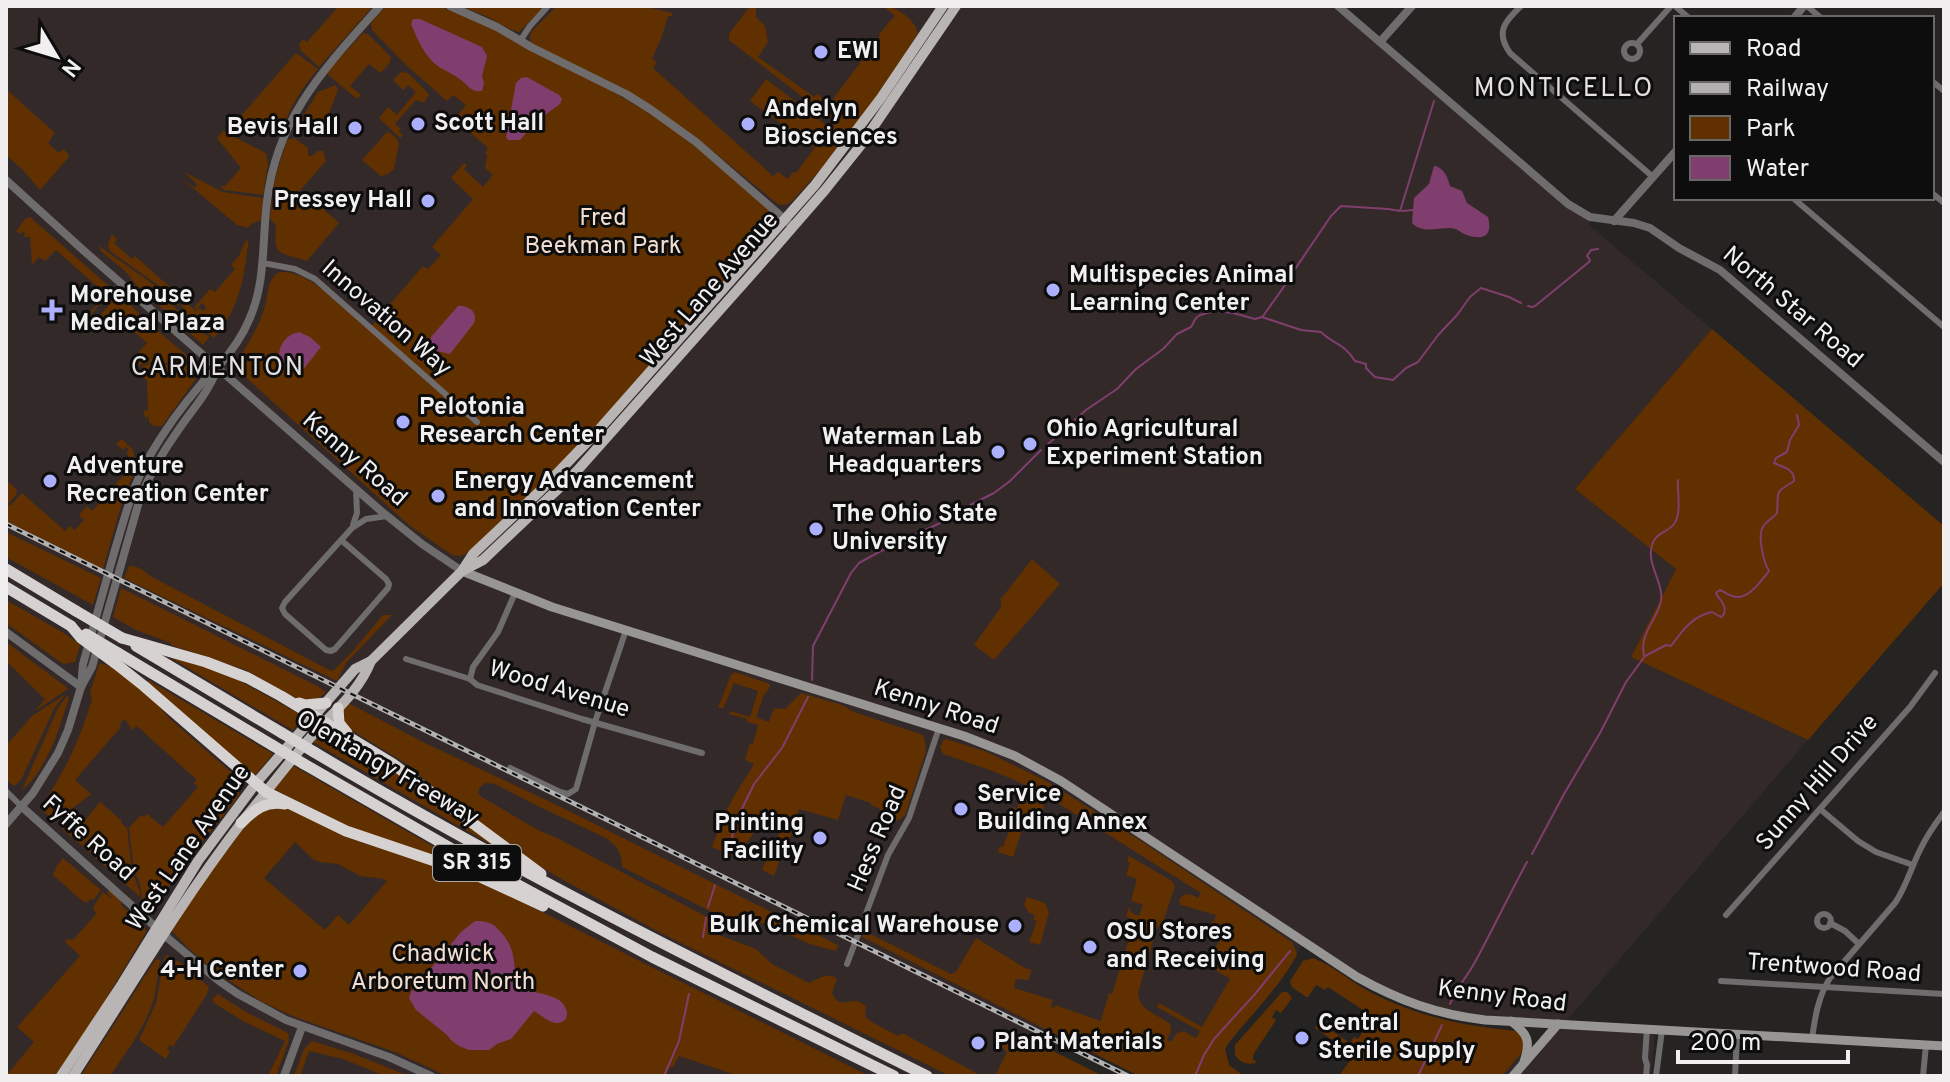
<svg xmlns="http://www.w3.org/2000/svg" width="1950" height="1082" viewBox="0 0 1950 1082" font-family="Overpass,sans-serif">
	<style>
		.built { fill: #332929 }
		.green { fill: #613001; fill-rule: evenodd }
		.water { fill: #803e6e }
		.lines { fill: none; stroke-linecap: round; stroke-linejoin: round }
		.stream { stroke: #803e6e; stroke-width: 2 }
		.minor { stroke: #6e6c6c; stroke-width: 6 }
		.tertiary { stroke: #6e6c6c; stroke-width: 8 }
		.secondary { stroke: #989595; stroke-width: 9 }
		.primary { stroke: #b8b5b4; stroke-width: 10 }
		.motorway { stroke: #d6d2d1; stroke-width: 11 }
		.rail-casing { stroke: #b2b0b0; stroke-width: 5 }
		.rail { stroke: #0e0d0d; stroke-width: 2; stroke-dasharray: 6; stroke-linecap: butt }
		.motorway-bridge { stroke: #d6d2d1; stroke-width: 11 }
		.poi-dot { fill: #acaffb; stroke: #0e0d0d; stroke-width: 3 }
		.labels { text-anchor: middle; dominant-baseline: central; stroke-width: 6; stroke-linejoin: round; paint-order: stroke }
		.shield { fill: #0e0d0d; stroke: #adabab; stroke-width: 2 }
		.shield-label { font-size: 22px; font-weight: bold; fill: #f1efef }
		.poi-label { font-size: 24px; font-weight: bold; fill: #f1efef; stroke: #0e0d0d; text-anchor: start }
		.park-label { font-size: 24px; fill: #f2ded1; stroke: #0e0d0d }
		.street-label { font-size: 24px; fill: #f1efef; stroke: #0e0d0d }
		.neighbourhood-label { font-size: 26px; letter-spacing: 2px; fill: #e5e1e1; stroke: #0e0d0d }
	</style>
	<rect width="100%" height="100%" fill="#262323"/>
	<path class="built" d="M6,6H938L927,24L939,32L956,6H1338L1568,204L1590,217L1589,225L1712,329L1575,489L1676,569L1631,657L1808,740L1564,1024L1655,1031L1651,1076H1502L1524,1050L1562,1026L1485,1020L1390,995L1304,942L1281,981L1231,1040L1208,1076L1049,1026L1023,1076H6Z"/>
	<g class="green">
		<path d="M339,6H373L319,67L301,51L299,44L303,39L307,42Z"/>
		<path d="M386,6H439L486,25L605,87L654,116L700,150L767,208L774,218L772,226C698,311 626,398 547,479C521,505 492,528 466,554L460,556L452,555L409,525L240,372L236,366C246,344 261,326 266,302C268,291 268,282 277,273C305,265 347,312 368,330L423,266L428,269L441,255L432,247L473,199L451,178L464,163L467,165L464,169L483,187L493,175L485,168L487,155L485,153L488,148L463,126L457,132L449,126L466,105L453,95L447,101L406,65L372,30L371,23Z"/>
		<path d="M460,6H545L519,32L512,30L486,16Z"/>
		<path d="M557,6H642L672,13V16H668L662,36L652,59L657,62L653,68L773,176L778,172L788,179L793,172L796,173L830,127L832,128L836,123L729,40V34L750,6H756V17L765,26L768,42L758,57L814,97L817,94L830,103L880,36L879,35L889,22L895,16L883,6C896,6 915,19 918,33L878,96L830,159L792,201C786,206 780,206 774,201L697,138L645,102L531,43L530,36L531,32Z"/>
		<path d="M363,33L368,34L391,57L390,62L381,73L369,64L350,86L361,95L357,99L326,73Z"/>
		<path d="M296,53L318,69C303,87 291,105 283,127L240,133L231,127L230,122L234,124Z"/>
		<path d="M401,72L408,73L429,94L424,103L416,100L395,124L401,129L399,132L403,135L400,138L379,118L388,107L397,115L416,92L408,85L403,90L393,80Z"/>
		<path d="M766,79L829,127L813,147L750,101Z"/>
		<path d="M336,85L338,90L324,126L308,122L299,123L318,92Z"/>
		<path d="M6,89L55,133L48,143L59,153L63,149L69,154L68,158L40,190L23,170L6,155Z"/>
		<path d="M223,131L266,153L268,164L263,195L224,190L220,186H225L241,168L217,138Z"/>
		<path d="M388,131L397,139L399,144L394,169L388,174L381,176L362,160Z"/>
		<path d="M294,138L308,148V155L312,156L318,151H323L326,161L296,195L293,197L272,195L275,179L286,143L289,139Z"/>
		<path d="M184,172L223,192L263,198L261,220L251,224L248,228L237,225L180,177L194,187H196L197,184Z"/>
		<path d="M272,198L298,200V203L299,200L314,201L339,223L307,261C279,252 273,257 276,225L270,219Z"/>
		<path d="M30,217L110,287V292L77,331H75L71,327L73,325L77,327L99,302L96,292L99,288L56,250L45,261L39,257L32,265L30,237H23L25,233L23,231L20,234L16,231L25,219Z"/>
		<path d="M112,234L117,239L114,243L132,259L135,256L180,296L178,300L179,307L158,285L110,251L108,245Z"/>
		<path d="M248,240V248L247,249C244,282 237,312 214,338L186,317L180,300L181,298L196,311L199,308L204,311L206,307L202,303L196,310L194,308L210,289L215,292L235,269L231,265L239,256L245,242Z"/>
		<path d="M99,246L150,282L168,299L188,323L209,337L203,345L136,285L126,272L101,251Z"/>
		<path d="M116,296L123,297L144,319L192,360L181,366L155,361L137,366L131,361L147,343L117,317L103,332L100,330L102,326L97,320Z"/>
		<path d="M1712,329L1944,526V583L1808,740L1631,657L1676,569L1575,489Z"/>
		<path d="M157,362L175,367L190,364L194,368L195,380L162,426H154L149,422L148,415L146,419L143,411L148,410L147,381L141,374L142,366Z"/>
		<path d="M120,440H123L133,450L136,467L120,509L103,569L6,521V480L17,490L16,495L8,504L10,506L22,493L65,531L69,526L75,530L84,520L79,515L87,506L92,511L103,499L115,495L113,487L130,468L127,465L130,462L127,459L129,456L126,453L129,450L126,447L123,450L116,444Z"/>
		<path d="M6,532L101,578L93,605L6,557Z"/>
		<path d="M1032,559L1060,584L994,660L974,645L1001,607V601L1000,600Z"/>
		<path d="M129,566C138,565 146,572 152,577L331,671L334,670L353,651L383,615H392L346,663L337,681L124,578Z"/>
		<path d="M121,588L317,686L326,692L318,699L301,702L246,670L171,645V643L136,630L113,617Z"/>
		<path d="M6,600L67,635L80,645L75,662L63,664L6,623Z"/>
		<path d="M6,642L65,686L68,689L35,711L45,699L6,661Z"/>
		<path d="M161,652L231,676L301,715V720L293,730Z"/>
		<path d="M99,663C120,667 156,701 169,718L242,782L239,784L240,792L238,797C227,811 216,824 206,837C191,855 180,875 164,892C160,897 157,902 153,906L142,899L140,884L134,871L129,828L141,815L144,817L147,814L163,827L198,787L194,783L197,780L137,726L132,730L125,719L121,722L120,728L75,780L91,794L55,822L41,809V807C65,771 80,740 92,699L90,693Z"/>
		<path d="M735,672L767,683L770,685L769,689L764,695L756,717L769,722L774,708L785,709L801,693L842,705L854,712L923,735L925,742L926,751L905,815L897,821L879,815L880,809L871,805V803L846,795L838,820L799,809L784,857L781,856L774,876L762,870L783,825L763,816L760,823L737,858L712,847L723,818L733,798L754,764L745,760L750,743L753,744L758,725L747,722V719L729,714L730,711L750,717L758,691L734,683C731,689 727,701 723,708H718L731,675Z"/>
		<path d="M148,680L273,754L257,773L253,775L146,684Z"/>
		<path d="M66,694L55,707L21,780L14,786L7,780C10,769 6,757 6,746L32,716Z"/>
		<path d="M67,696L69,697C60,727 47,770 22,790L58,708Z"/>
		<path d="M348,703L425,743L563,808L838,945L836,951L810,944L755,920L749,919L743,922L724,918L622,867C622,853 617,846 606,838L544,809L495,784L486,783L480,787L478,792L480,796L538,830L557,838L709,918C715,923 721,926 719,935L756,949L772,964L809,983C819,979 828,971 837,979L832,993C839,1008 845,1000 856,1001C859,1001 863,1004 866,1006L865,1016L870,1021L898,1036L902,1033L982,1076H950L661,933L567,882L534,863L438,792L410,766L345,726L341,712Z"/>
		<path d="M325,730L381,762L491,842L490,844L313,742Z"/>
		<path d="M946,739L987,752L1048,782L1144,843L1293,943L1297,955C1285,976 1270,995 1254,1013C1244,1025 1233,1036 1225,1049L1229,1065L1244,1076H1139L862,937L864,931L951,974L956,972L976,938L1025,968L1032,970L1028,980L1016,979L1014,988L1053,1000L1051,1007L1054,1008L1055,1005L1101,1021L1109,993L1112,994L1135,920L1126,917L1129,907L1132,913L1139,916L1143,905L1131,901L1137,879L1126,875L1130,863L1127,861L1129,856L1172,881L1175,886L1163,922L1156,930L1138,993C1139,1011 1158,1014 1170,1024L1171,1031L1167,1040L1171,1042L1176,1034L1183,1031L1196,1038L1200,1031L1157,1007L1159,1003L1202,1027L1230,979L1212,968L1215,964L1208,960L1220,940L1206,931L1208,927H1210L1212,921H1214L1216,915L1181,905L1179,902C1182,891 1191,894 1198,898L1201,893L1061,805L1019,782L990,770L943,754L940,747L943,741Z"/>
		<path d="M292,765L465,865L464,867L370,837L273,789Z"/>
		<path d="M1023,791L1042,802L1044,806L1041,814L1028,812L1013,857L998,852L1000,846L1003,847L1006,838H1007L1013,807L1017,808Z"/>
		<path d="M100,802L122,821L121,823L127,828L132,872L139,889L140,897L82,846L86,840L81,845L62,829L71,821L80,826Z"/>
		<path d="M285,806L363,843L433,863L498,890L869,1076H739L679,1056L673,1067H670L665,1076H447L395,1052L295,1017L262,1002L216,972L187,947L172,931L212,868L253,814L256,812ZM295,842L314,860L320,862L338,864L360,876L384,879L387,881L349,925L338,915L325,930L264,878Z"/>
		<path d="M63,858L101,890L93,900L91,899L85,903L53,875L57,866Z"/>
		<path d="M109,890L121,901V905L145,927L146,932L97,1014L55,1076H6L34,1042L17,1027L80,956L65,942L67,939L73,940L96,914L93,907L103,892L111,898H112L107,892Z"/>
		<path d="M1027,897L1045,903L1049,912L1040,945L1029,942L1037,921L1033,920L1035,915L1029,913L1024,905Z"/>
		<path d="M167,955L181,963L209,987L207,994L173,1047L170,1045L167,1049L170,1051L166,1059L139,1040L156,1003L164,958Z"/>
		<path d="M1313,958C1334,966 1352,983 1372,993C1418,1017 1465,1026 1516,1031C1525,1036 1524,1041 1524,1050L1502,1076H1339L1354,1055L1315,1028L1319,1022L1350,1043L1354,1037L1358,1039L1369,1023L1366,1020L1369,1014L1328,987L1325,990L1316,985L1308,997H1306L1292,987L1290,981L1303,961Z"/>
		<path d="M156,959L160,960C158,972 157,986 154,998C146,1027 126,1052 110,1076H81Z"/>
		<path d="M1282,992H1287L1292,998L1281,1013L1276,1010L1272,1017L1276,1020L1253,1055V1059L1257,1062C1249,1066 1240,1063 1235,1055V1045Z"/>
		<path d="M218,994L246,1012L288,1033L289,1040L276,1076H268L285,1041L243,1021L214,1003L212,999Z"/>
		<path d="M1007,1038H1027L1103,1076H995L1007,1052L1001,1046Z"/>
		<path d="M312,1041L354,1054L409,1076H385L343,1059L309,1051L300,1076H294L304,1049Z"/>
	</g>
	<g class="water">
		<path d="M413,19H420L482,47L487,56L482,76L484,83L482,91C472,93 469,86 461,80C455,75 446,71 439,67C424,56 418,40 411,24Z"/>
		<path d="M527,77L559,95L562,99L560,104L538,120L520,140H508L506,137L516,83L521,78Z"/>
		<path d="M1434,166C1444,167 1448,178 1450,186L1462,191L1467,203L1488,217C1493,235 1484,241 1467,235C1463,234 1460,231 1456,229C1442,225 1425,236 1412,223L1414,198L1429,184Z"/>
		<path d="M458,306C469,305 478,312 474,323L450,354L437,351L430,343L431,337Z"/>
		<path d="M299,332L310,337L321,347L302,371C272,377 272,337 299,332Z"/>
		<path d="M475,921C485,921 492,922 498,929C521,952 509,967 522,988C533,993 548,993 559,1000C568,1006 572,1022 557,1023C549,1023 541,1015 534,1011L511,1039L497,1044L489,1050H469L459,1046L452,1041L446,1034L416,1010L409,998L411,992L461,932Z"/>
	</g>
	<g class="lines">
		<g class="stream">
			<path d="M1402,211L1413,210"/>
			<path d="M1291,275L1331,216L1341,206L1388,209L1400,211L1434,101"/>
			<path d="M1528,306L1532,307L1535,306L1589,262L1590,260L1587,256L1591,250L1598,249"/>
			<path d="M1263,316L1288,281"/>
			<path d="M1047,445L1086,410L1117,389L1136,369L1163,349L1177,334L1191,327L1196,318L1200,315L1215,311L1233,313L1255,319L1262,317L1301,330L1321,332C1333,344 1345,344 1355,361L1366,364V368L1375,377L1393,380L1406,368L1418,362L1439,334L1457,315L1470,297L1481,288L1509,297L1521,303"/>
			<path d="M1644,655C1639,634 1657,620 1661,601C1664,583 1646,564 1652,545C1655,533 1667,533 1674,524C1682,513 1677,493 1678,480"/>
			<path d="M812,680L813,646L851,573L859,563L879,552L940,523L972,504L994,493L1010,481L1041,450"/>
			<path d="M732,837L738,817L754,784L782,748L808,697"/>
			<path d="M1532,854L1564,794L1600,733L1626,682L1645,656L1666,645L1671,646C1682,631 1692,616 1712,612L1719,616L1722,617C1729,608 1721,601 1716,594L1717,592L1720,590C1725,592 1728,595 1732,596C1747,602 1761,581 1769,571C1764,563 1757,536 1763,527C1765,522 1773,518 1777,513C1779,490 1773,494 1794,481C1795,469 1783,467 1774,463L1776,458L1787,452L1790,440L1799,425L1797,415"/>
			<path d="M708,907L715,885"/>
			<path d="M703,937L706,918"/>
			<path d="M1450,1004C1456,988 1467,977 1475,962C1493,929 1509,895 1527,862"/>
			<path d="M664,1076L679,1041L689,994"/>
			<path d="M1195,1076L1204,1055L1214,1039L1255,994L1290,951"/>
			<path d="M1418,1076L1442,1025"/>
		</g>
		<g class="minor">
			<path d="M1521,6C1505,21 1495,32 1510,53L1653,177"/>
			<path d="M1675,6L1689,18"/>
			<path d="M1807,6L1821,18"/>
			<path d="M520,41L530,26L548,6"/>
			<circle cx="1632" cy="51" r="8"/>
			<path d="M1637,44L1671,6"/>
			<path d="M1932,81L1944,91"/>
			<path d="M1932,193L1944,203"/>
			<path d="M1793,198L1944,327"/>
			<path d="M263,263L295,269L315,279L477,422"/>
			<path d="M353,525L357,513L356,489"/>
			<path d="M341,540L386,579L389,584L388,588L335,649L331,651L326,650L285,614L282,608L285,602L352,528L366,519L387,516"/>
			<path d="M406,659L470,679L477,685L582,719L702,753"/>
			<path d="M470,679L473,667L498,632L515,593"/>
			<path d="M510,768L560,792L568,794L576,789L595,722L626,630"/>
			<path d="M6,791L21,806"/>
			<path d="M1820,809L1858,841L1876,852L1913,865"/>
			<circle cx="1824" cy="921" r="7"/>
			<path d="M1726,915L1910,707L1935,673"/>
			<path d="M1830,923L1845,931L1859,944"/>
			<path d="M847,964L888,855L909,818L939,728"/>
			<path d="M1721,981L1944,994"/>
			<path d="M1812,1039C1815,1017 1818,997 1830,978L1895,903C1906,887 1911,868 1920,850C1926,837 1935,824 1944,812"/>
			<path d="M1646,1076L1647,1065L1645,1058L1647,1029"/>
			<path d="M1656,1076L1662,1030"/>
			<path d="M1735,1076L1737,1035"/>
			<path d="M1923,1076L1926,1045"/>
		</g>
		<g class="tertiary">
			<path d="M450,6L497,27L531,47L626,94L650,109L696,142L789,223"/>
			<path d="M1338,6L1568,204L1590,217L1634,223L1650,228L1679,248L1720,270L1944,462"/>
			<path d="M1794,18L1804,6"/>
			<path d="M1380,42L1412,6"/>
			<path d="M6,180L83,250L381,511L422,544L462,571"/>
			<path d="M1614,221L1676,151"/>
			<path d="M6,632L81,687"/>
			<path d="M81,687L83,664C93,627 104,590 114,553C124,520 132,487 149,457C164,431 183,405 202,383C207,376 214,372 219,366C231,352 242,337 249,320C266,283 262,241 267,201C277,116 326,67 380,6"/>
			<path d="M21,806L170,940L219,981L238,994L286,1020L389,1057L431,1076"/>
			<path d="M6,824L33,793L58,753L68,730L81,687L92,667L140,498C150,474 162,453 177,432C191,411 209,392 217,369"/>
			<path d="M284,1076L302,1027"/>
		</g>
		<g class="secondary">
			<path d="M462,571L552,607L964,736L1015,756L1061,781L1357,977C1400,1001 1436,1014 1485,1020L1944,1046"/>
			<path d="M1511,1021C1528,1034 1531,1041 1524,1062"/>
			<path d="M1513,1076L1558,1024"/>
		</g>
		<g class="primary">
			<path d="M462,571L483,560L576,472L765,259L825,190L861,145L956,6"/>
			<path d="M61,1076L122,984L198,861L256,783L355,669L371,661L462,571L473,554L541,490L595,434L815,185L881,98L943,6"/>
			<path d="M73,1076C128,991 180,903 242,822C265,794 287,764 311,737C333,712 359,692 371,661"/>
		</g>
		<g class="motorway">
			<path d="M6,569L76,611"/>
			<path d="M6,587L71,626"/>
			<path d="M122,638L206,662L248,678L281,696L393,764L541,874"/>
			<path d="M136,646L282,733"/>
			<path d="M118,653L272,745"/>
			<path d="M115,663L144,686L266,792L346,831L476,875L543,906"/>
			<path d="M299,703L305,705L326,703"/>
			<path d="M338,708L339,723L347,733"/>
			<path d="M314,752C513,871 720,973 927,1076"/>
			<path d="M304,764L466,857L652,957L894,1076"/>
			<path d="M241,823C254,810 266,800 285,804"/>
		</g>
		<g class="rail-casing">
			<path id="rail" d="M6,524L1128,1076"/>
		</g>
		<use href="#rail" class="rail"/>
		<g class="motorway-bridge">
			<path d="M76,611L122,638"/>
			<path d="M71,626L81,638L115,663"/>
			<path d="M86,634L118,653"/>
			<path d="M282,733L314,752"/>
			<path d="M272,745L304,764"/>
		</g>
	</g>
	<g class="poi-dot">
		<circle cx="821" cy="52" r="8"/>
		<circle cx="418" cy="124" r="8"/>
		<circle cx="748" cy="124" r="8"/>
		<circle cx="355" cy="128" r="8"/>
		<circle cx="428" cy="201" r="8"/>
		<circle cx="1053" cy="290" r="8"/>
		<path d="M48 298h8v8h8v8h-8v8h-8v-8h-8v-8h8z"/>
		<circle cx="403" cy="422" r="8"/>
		<circle cx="1030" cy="444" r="8"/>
		<circle cx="998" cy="452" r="8"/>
		<circle cx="50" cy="481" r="8"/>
		<circle cx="438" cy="496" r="8"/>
		<circle cx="816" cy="529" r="8"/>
		<circle cx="961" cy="809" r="8"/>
		<circle cx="820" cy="838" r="8"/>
		<circle cx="1015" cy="926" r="8"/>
		<circle cx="1090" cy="947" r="8"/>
		<circle cx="300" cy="971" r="8"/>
		<circle cx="1302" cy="1038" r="8"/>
		<circle cx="978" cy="1043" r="8"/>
	</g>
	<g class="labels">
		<rect class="shield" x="433" y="845" width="88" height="36" rx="6"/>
		<g class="shield-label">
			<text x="477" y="863">SR 315</text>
		</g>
		<g class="poi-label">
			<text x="837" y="52">EWI</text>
			<text x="764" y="110">Andelyn<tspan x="764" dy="28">Biosciences</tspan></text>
			<text x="434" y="124">Scott Hall</text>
			<text x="339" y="128" text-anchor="end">Bevis Hall</text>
			<text x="412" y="201" text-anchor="end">Pressey Hall</text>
			<text x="1069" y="276">Multispecies Animal<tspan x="1069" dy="28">Learning Center</tspan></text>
			<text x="70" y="296">Morehouse<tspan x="70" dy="28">Medical Plaza</tspan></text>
			<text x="419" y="408">Pelotonia<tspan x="419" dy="28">Research Center</tspan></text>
			<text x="1046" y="430">Ohio Agricultural<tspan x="1046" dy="28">Experiment Station</tspan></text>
			<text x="982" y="438" text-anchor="end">Waterman Lab<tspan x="982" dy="28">Headquarters</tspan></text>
			<text x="66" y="467">Adventure<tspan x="66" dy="28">Recreation Center</tspan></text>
			<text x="454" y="482">Energy Advancement<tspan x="454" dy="28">and Innovation Center</tspan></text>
			<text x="832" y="515">The Ohio State<tspan x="832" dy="28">University</tspan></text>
			<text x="977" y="795">Service<tspan x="977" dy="28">Building Annex</tspan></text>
			<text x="804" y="824" text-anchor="end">Printing<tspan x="804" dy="28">Facility</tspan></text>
			<text x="999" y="926" text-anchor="end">Bulk Chemical Warehouse</text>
			<text x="1106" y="933">OSU Stores<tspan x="1106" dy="28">and Receiving</tspan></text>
			<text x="284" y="971" text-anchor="end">4-H Center</text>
			<text x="1318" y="1024">Central<tspan x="1318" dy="28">Sterile Supply</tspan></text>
			<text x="994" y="1043">Plant Materials</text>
		</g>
		<g class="park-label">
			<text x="603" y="219">Fred<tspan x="603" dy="28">Beekman Park</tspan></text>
			<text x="443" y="955">Chadwick<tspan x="443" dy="28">Arboretum North</tspan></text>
		</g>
		<g class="street-label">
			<text transform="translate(710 290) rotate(-49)">West Lane Avenue</text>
			<text transform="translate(1792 308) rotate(40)">North Star Road</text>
			<text transform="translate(386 319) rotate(41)">Innovation Way</text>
			<text transform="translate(354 460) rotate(41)">Kenny Road</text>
			<text transform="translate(559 690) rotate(17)">Wood Avenue</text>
			<text transform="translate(936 708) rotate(18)">Kenny Road</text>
			<text transform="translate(387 769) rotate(30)">Olentangy Freeway</text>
			<text transform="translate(1818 783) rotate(-49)">Sunny Hill Drive</text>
			<text transform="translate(88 839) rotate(42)">Fyffe Road</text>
			<text transform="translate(878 839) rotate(-67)">Hess Road</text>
			<text transform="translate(189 848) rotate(-55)">West Lane Avenue</text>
			<text transform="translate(1834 969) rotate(4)">Trentwood Road</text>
			<text transform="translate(1502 997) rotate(7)">Kenny Road</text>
		</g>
		<g class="neighbourhood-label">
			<text x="1564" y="89">MONTICELLO</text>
			<text x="218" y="368">CARMENTON</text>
		</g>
	</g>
	<rect width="1950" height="1082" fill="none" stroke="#f1efef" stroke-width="16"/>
	<rect x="1674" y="16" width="260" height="184" fill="#0e0d0d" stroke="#696767" stroke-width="2"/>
	<rect x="1690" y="42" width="40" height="12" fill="#b8b5b4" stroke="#696767" stroke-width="2"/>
	<text x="1746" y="56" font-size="24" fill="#f1efef">Road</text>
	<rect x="1690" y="82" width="40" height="12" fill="#b2b0b0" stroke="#696767" stroke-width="2"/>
	<text x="1746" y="96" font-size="24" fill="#f1efef">Railway</text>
	<rect x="1690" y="116" width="40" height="24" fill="#613001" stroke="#696767" stroke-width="2"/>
	<text x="1746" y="136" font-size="24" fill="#f1efef">Park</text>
	<rect x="1690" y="156" width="40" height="24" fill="#803e6e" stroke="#696767" stroke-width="2"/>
	<text x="1746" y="176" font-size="24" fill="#f1efef">Water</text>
	<g transform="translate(56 56) rotate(128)" stroke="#0e0d0d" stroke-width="6" paint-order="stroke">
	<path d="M0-6L14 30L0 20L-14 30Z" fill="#f1efef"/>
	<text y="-12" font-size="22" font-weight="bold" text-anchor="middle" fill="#f1efef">N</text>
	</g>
	<path d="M1678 1050v12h170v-12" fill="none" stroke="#f1efef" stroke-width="4"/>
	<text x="1690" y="1050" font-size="24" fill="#f1efef" stroke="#0e0d0d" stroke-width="6" paint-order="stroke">200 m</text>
</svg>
